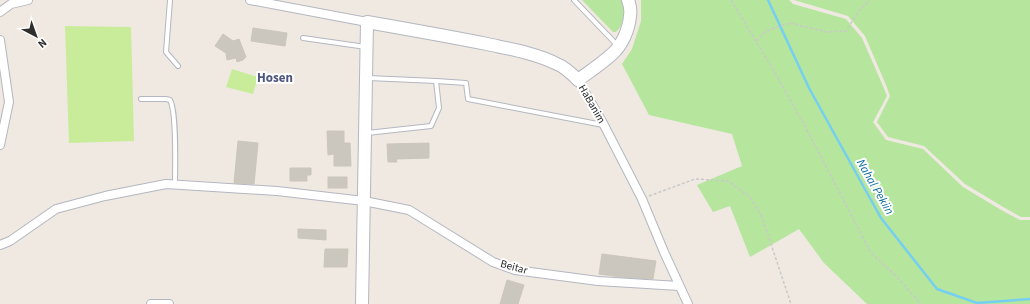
<svg xmlns="http://www.w3.org/2000/svg" width="1030" height="304" viewBox="0 0 1030 304" font-family="'Source Sans 3',sans-serif">
	<style>
		.green { fill: #b6e59e }
		.pitch { fill: #c9ec9a }
		.lines { fill: none; stroke-linecap: round; stroke-linejoin: round }
		.stream { stroke: #75cff0; stroke-width: 2.5 }
		.building { fill: #cbc7bf; stroke: #cbc5ba }
		.lane-casing { stroke: #b4b7c1; stroke-width: 6 }
		.street-casing { stroke: #b4b7c1; stroke-width: 10 }
		.secondary-casing { stroke: #b4b7c1; stroke-width: 14 }
		.path { stroke: #c9c9c9; stroke-width: 1.5; stroke-dasharray: 3 2; stroke-linecap: butt }
		.lane { stroke: #fff; stroke-width: 4 }
		.street { stroke: #fff; stroke-width: 8 }
		.secondary { stroke: #fff; stroke-width: 12 }
		.labels { text-anchor: middle; dominant-baseline: central; stroke-width: 4; stroke-linejoin: round; paint-order: stroke }
		.street-label { font-size: 11px; fill: #2e2e2e; stroke: #fff }
		.water-label { font-size: 12px; font-style: italic; fill: #0d6fa3; stroke: #fff }
		.quarter-label { font-size: 13px; font-weight: bold; fill: #4d5680; stroke: #fff }
	</style>
	<rect width="100%" height="100%" fill="#efe9e1"/>
	<g class="green">
		<path d="M582,0H622C625,11 625,24 616,32H613Z"/>
		<path d="M641,0H789L793,4L846,19L862,38L883,86L887,96L873,122L886,140L923,149L963,187L1003,211L1020,220H1030V304H867L824,263L799,229L750,257L730,206L713,212L697,185L742,166L732,134L649,115L622,64L632,49L641,21Z"/>
		<path d="M794,0H1030V217H1021L1005,208L965,184L924,146L888,137L877,122L890,96L886,85L865,36L848,16Z"/>
	</g>
	<g class="pitch">
		<path d="M65,26L131,27L134,141L69,143Z"/>
		<path d="M232,69L258,77L253,94L226,87Z"/>
	</g>
	<g class="lines">
		<path class="stream" d="M768,0L809,88L881,218L937,289L977,303L1030,299"/>
	</g>
	<g class="building">
		<path d="M253,28L287,33L285,46L251,41Z"/>
		<path d="M223,34L233,41L239,39L246,57L243,60L237,62L236,58L227,60L226,53L215,46Z"/>
		<path d="M327,131H344V143H350L351,166H334V154L328,155Z"/>
		<path d="M238,141L258,143L254,184L234,183Z"/>
		<path d="M429,143V158L396,159L397,162H388L387,144Z"/>
		<path d="M290,168H311V175H307V181H290Z"/>
		<rect x="328" y="177" width="19" height="11"/>
		<path d="M298,229L326,230V240L298,238Z"/>
		<path d="M325,249H348L347,267H324Z"/>
		<path d="M602,254L656,261L653,279L621,277L599,274Z"/>
		<path d="M507,280L524,285L518,304H500Z"/>
	</g>
	<g class="lines">
		<g class="lane-casing">
			<g id="lane">
				<path d="M170,0L166,52L178,66"/>
				<path d="M574,0L618,46"/>
				<path d="M303,38L366,47"/>
				<path d="M436,81L466,83L468,99L603,125"/>
				<path d="M141,99H166L170,100C177,112 175,167 175,184"/>
				<path d="M367,133L431,126L439,108L436,81L368,78"/>
			</g>
		</g>
		<g class="street-casing">
			<g id="street">
				<path d="M250,0L367,22"/>
				<path d="M0,12L11,4L28,0"/>
				<path d="M0,40L9,102L0,145"/>
				<path d="M578,80L604,125L642,199L664,252L688,304"/>
				<path d="M0,245L10,241L56,209L105,196L166,184L277,191L364,201L409,210L493,262L515,270L598,281L679,286"/>
				<path d="M151,304H169"/>
			</g>
		</g>
		<g class="secondary-casing">
			<path id="secondary" d="M362,304L367,22C407,29 447,36 487,44C510,49 535,53 557,64C565,67 572,74 578,80C589,72 601,64 611,55C622,46 629,29 630,16C631,10 630,5 628,0"/>
		</g>
		<g class="path">
			<path d="M731,0L774,71L806,128L871,253L896,276L921,304"/>
			<path d="M756,41L766,31L790,23L827,32L846,31L858,12L870,0"/>
			<path d="M649,196L695,179L728,181L750,197L762,217L791,304"/>
		</g>
		<use href="#lane" class="lane"/>
		<use href="#street" class="street"/>
		<use href="#secondary" class="secondary"/>
	</g>
	<g class="labels">
		<g class="street-label">
			<text transform="translate(592 104) rotate(60)">HaBanim</text>
			<text transform="translate(514 267) rotate(15)">Beitar</text>
		</g>
		<g class="water-label">
			<text transform="translate(875 187) rotate(60)">Nahal Pekiin</text>
		</g>
		<g class="quarter-label">
			<text x="275" y="78">Hosen</text>
		</g>
	</g>
	<g transform="translate(36 36) rotate(139)" stroke="#ffffff" stroke-width="3" paint-order="stroke">
	<path d="M0-3L7 15L0 10L-7 15Z" fill="#2e2e2e"/>
	<text y="-6" font-size="11" font-weight="bold" text-anchor="middle" fill="#2e2e2e">N</text>
	</g>
</svg>
